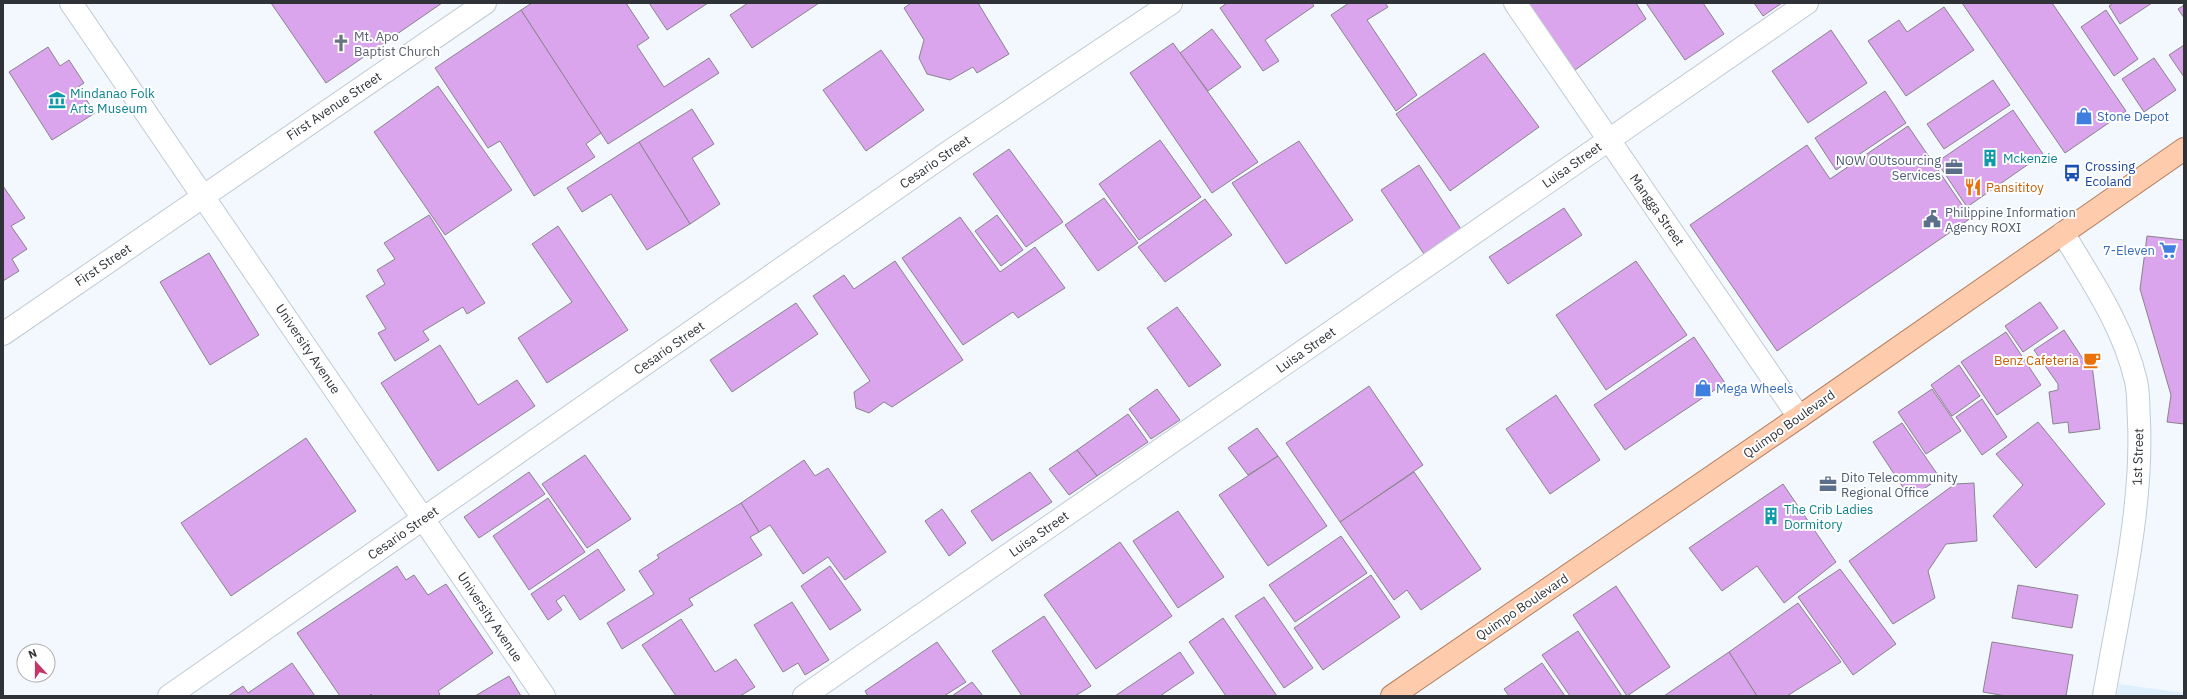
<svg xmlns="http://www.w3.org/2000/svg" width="2187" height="699" viewBox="0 0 2187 699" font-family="'IBM Plex Sans',sans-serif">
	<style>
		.built { fill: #deeffe }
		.building { fill: #daa5ec; stroke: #8a838d }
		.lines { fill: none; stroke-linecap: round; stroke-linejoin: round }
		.street-casing { stroke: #c0cbd3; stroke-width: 24 }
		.primary-casing { stroke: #b68060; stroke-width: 24 }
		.street { stroke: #fff; stroke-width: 22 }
		.primary { stroke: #feccad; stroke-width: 22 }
		.labels { text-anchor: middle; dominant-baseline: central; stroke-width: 4; stroke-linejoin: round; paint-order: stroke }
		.worship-label { font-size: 13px; fill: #5b616d; stroke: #fff; text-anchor: start }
		.culture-label { font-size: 13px; fill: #0d838f; stroke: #fff; text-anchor: start }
		.street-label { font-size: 13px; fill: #2f3337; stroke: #fff }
		.shop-label { font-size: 13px; fill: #366cbe; stroke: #fff; text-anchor: start }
		.service-label { font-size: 13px; fill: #4e5e75; stroke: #fff; text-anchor: start }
		.transit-label { font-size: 13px; fill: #164399; stroke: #fff; text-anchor: start }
		.food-label { font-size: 13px; fill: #c56008; stroke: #fff; text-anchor: start }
	</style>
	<rect width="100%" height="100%" fill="#f2f8fe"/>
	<path class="built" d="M2119,684L2184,693V696H2117Z"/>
	<g class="building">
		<path d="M271,3H442L326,83Z"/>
		<path d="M532,3H626L649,38L637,46L664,87L709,58L719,73L608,144L521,10Z"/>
		<path d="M649,3H708L667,30Z"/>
		<path d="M748,3H819L752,48L730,15Z"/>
		<path d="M911,3H978L1009,54L977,73L973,67L950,80L927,74L919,58L924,40L904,8Z"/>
		<path d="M1227,3H1312L1314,6L1265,40L1279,61L1263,71L1220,8Z"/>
		<path d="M1349,3H1385L1388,7L1367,20L1417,95L1396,111L1331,15Z"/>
		<path d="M1528,3H1636L1646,19L1575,70Z"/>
		<path d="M1646,3H1703L1724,34L1685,60Z"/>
		<path d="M1754,3H1782L1763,16Z"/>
		<path d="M1962,3H2052L2126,111L2065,153Z"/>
		<path d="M2113,3H2152L2120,24L2109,6Z"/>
		<path d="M2184,5V18L2178,9Z"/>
		<path d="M1944,7L1974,50L1906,96L1868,41L1899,20L1907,32Z"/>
		<path d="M521,10L601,133L586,144L595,157L534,196L500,141L488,148L435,68Z"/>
		<path d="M2106,10L2138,59L2114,76L2081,27Z"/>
		<path d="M1212,29L1241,67L1208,91L1180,53Z"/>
		<path d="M1831,30L1867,83L1808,123L1772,71Z"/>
		<path d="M1173,43L1258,162L1212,193L1130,73Z"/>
		<path d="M2184,45V77L2169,55Z"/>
		<path d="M48,47L60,66L69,60L84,83L78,87L95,113L52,140L9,72Z"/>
		<path d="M881,50L924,110L866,151L823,90Z"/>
		<path d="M1484,53L1539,127L1450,191L1396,114Z"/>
		<path d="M2154,58L2176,90L2144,112L2122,79Z"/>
		<path d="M1993,80L2010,105L1944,149L1927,124Z"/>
		<path d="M438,86L512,190L445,235L374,132Z"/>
		<path d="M1885,91L1906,123L1836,170L1815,138Z"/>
		<path d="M692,109L714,144L692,158L720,204L690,224L639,142Z"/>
		<path d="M2013,110L2043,154L1967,207L1937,162Z"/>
		<path d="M1908,126L1971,218L1777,351L1690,225L1807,145L1830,179Z"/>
		<path d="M1160,140L1201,197L1139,240L1099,184Z"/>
		<path d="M1299,141L1353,220L1286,264L1232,183Z"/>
		<path d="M639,142L690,224L647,250L611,194L582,212L567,188Z"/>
		<path d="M1009,149L1063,222L1026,247L973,174Z"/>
		<path d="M1419,165L1461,229L1424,254L1381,190Z"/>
		<path d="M3,186L25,218L11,226L27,249L12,259L19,271L3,281Z"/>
		<path d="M1104,198L1138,243L1098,271L1065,225Z"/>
		<path d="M1205,199L1232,235L1165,282L1138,247Z"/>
		<path d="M1564,208L1582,235L1508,284L1489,257Z"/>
		<path d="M429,215L485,303L467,314L463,307L423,331L429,340L395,361L378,333L386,329L366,296L385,284L377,270L395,259L384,243Z"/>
		<path d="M997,215L1023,250L1001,266L975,231Z"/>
		<path d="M960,217L1000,272L1035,247L1065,288L1018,318L1013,312L963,345L902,258Z"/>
		<path d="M558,226L628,330L547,383L518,338L572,302L532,244Z"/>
		<path d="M2147,236L2184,240V424L2167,422L2171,395L2140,289Z"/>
		<path d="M209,253L259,335L210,365L160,282Z"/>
		<path d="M895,261L963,360L892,407L884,402L869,413L856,408L854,392L870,381L813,296L844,275L854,289Z"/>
		<path d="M1636,261L1687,335L1606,390L1556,315Z"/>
		<path d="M2040,302L2058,328L2023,352L2005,326Z"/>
		<path d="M796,303L818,334L732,392L710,360Z"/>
		<path d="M1177,307L1221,365L1189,387L1147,328Z"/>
		<path d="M2064,330L2087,365L2086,366L2092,365L2100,429L2069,433L2068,422L2053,424L2049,392L2058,390V384L2034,350Z"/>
		<path d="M2006,332L2041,385L1997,415L1961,362Z"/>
		<path d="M1694,337L1725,383L1625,450L1594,405Z"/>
		<path d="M440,345L478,405L517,380L535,406L438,471L381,383Z"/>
		<path d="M1959,365L1980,396L1952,416L1931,385Z"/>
		<path d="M1369,386L1423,465L1340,522L1286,443Z"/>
		<path d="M1157,389L1180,420L1151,439L1129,409Z"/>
		<path d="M1932,389L1961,431L1926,454L1898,412Z"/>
		<path d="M1556,395L1600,460L1550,494L1506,429Z"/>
		<path d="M1982,399L2007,437L1982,455L1956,417Z"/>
		<path d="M1128,414L1148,442L1097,476L1077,450Z"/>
		<path d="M2038,422L2105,504L2036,568L1993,516L2023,485L1996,454Z"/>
		<path d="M1902,423L1940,478L1910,498L1873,442Z"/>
		<path d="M1257,428L1278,456L1248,475L1228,448Z"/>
		<path d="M306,438L356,511L231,596L181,523Z"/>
		<path d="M1077,450L1097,476L1069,495L1049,469Z"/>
		<path d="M585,455L631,519L587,548L542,484Z"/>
		<path d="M1278,456L1327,526L1268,566L1219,495Z"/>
		<path d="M804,460L815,476L828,468L886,552L845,580L828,557L803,574L770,525L759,532L741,503Z"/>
		<path d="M529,472L545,494L479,538L464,517Z"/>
		<path d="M1030,472L1052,502L992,541L971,511Z"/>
		<path d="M1414,472L1481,569L1421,610L1407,590L1394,600L1340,522Z"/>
		<path d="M1974,483L1977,541L1946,544L1928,571L1935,598L1893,624L1849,561L1955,484Z"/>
		<path d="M1783,484L1836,562L1784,603L1757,566L1722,591L1689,548Z"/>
		<path d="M548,498L585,552L529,590L493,536Z"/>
		<path d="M741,503L759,532L750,537L762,555L689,599L693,605L622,649L607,623L654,594L639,571L659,558L657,555Z"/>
		<path d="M942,509L966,543L949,556L925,521Z"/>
		<path d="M1178,511L1224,577L1178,608L1133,541Z"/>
		<path d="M1341,536L1367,573L1295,622L1269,585Z"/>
		<path d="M1120,542L1172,616L1096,669L1044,595Z"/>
		<path d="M598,549L625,590L580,620L564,595L556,601L562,610L548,620L531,594Z"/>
		<path d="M397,566L406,580L414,575L428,595L446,584L493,653L438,691L440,694L438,696H373L371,694L369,696H340L297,633Z"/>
		<path d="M830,566L861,610L830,630L801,586Z"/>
		<path d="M1840,569L1896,644L1853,675L1798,597Z"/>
		<path d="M1371,575L1400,617L1323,670L1294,628Z"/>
		<path d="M2018,585L2078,595L2072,628L2012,618Z"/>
		<path d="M1616,586L1670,667L1627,696L1573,615Z"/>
		<path d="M1264,597L1313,668L1284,688L1235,616Z"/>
		<path d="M792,602L829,660L805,675L798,663L783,672L754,625Z"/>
		<path d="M1798,603L1841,662L1787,696H1757L1729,652Z"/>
		<path d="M1044,616L1091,686L1075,696H1022L992,651Z"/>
		<path d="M1223,618L1277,696H1226L1189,642Z"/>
		<path d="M681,619L715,672L736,659L755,687L740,696H676L642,645Z"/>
		<path d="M1578,631L1622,696H1570L1542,655Z"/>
		<path d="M937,642L966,682L944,696H868L865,691Z"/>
		<path d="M1992,642L2073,655L2066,696H2006L1983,692Z"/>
		<path d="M1180,652L1194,673L1160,696H1115Z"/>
		<path d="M1729,652L1757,696H1664Z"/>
		<path d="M292,663L315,696H228L243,686L248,693Z"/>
		<path d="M1542,663L1565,696H1509L1504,689Z"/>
		<path d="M509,676L521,696H475Z"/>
		<path d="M972,682L983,696H952Z"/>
	</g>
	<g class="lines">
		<g class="street-casing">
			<g id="street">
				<path d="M71,3L544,696"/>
				<path d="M1515,3L1799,417"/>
				<path d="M2063,233C2092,281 2123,326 2136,381C2139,394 2138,408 2139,421C2143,509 2119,608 2104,696"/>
				<path d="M3,334L485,3"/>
				<path d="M169,696L950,151L1171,3"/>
				<path d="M804,696L1807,3"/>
			</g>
		</g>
		<g class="primary-casing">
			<path id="primary" d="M1392,696L1799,417L2184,149"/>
		</g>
		<use href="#street" class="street"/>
		<use href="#primary" class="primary"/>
	</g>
	<defs>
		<g id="church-bare" transform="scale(1.38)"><path d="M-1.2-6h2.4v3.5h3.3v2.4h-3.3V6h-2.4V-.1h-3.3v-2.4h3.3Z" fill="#6b7280" stroke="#fff" stroke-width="2.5" paint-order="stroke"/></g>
		<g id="museum-bare" transform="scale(1.38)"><path d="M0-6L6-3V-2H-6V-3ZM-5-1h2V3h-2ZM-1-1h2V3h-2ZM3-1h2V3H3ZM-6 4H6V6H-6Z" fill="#0f9aa8" stroke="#fff" stroke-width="2.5" paint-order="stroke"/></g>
		<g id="shop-bare" transform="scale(1.38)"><path d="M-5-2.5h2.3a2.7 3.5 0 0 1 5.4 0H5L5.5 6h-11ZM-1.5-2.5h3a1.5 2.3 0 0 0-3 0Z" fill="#3f7fe0" stroke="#fff" stroke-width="2.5" paint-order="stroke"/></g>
		<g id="building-bare" transform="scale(1.38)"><path d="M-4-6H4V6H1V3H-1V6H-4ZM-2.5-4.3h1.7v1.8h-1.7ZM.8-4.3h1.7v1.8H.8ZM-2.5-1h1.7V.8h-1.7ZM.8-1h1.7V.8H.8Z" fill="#0f9aa8" stroke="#fff" stroke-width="2.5" paint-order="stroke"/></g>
		<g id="office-bare" transform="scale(1.38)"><path d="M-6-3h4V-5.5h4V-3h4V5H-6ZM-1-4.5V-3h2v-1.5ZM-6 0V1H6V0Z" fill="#5c6f8a" stroke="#fff" stroke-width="2.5" paint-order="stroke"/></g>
		<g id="bus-bare" transform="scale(1.38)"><path d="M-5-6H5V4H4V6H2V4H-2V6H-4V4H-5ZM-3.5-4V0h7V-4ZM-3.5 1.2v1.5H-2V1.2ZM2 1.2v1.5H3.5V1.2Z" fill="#1a4fb4" stroke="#fff" stroke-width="2.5" paint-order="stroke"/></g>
		<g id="restaurant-bare" transform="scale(1.38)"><path d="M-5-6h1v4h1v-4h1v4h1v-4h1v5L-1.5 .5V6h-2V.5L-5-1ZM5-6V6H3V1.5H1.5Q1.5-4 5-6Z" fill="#e8710a" stroke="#fff" stroke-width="2.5" paint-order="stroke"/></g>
		<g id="civic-bare" transform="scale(1.38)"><path d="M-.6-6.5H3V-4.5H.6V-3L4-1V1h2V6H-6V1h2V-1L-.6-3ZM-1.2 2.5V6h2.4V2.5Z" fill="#5c6f8a" stroke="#fff" stroke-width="2.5" paint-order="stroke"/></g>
		<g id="supermarket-bare" transform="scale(1.38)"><path d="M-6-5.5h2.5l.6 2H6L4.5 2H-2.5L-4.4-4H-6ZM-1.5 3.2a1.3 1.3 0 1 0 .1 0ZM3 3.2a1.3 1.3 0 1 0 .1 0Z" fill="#3f7fe0" stroke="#fff" stroke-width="2.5" paint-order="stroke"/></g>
		<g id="cafe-bare" transform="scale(1.38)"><path d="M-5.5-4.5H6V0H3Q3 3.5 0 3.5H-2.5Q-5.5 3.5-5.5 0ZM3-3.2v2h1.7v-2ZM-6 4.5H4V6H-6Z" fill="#e8710a" stroke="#fff" stroke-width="2.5" paint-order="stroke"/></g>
	</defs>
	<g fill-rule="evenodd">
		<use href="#church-bare" x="341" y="43"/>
		<use href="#museum-bare" x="57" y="100"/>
		<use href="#shop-bare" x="2084" y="116"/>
		<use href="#building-bare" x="1990" y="158"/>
		<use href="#office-bare" x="1954" y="167"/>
		<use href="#bus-bare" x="2072" y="173"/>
		<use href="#restaurant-bare" x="1973" y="187"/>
		<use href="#civic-bare" x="1932" y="219"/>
		<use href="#supermarket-bare" x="2168" y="250"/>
		<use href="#cafe-bare" x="2092" y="360"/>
		<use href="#shop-bare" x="1703" y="388"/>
		<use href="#office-bare" x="1828" y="484"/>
		<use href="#building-bare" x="1771" y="516"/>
	</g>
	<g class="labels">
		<g class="worship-label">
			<text x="354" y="36">Mt. Apo<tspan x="354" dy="15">Baptist Church</tspan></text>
		</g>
		<g class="culture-label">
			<text x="70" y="93">Mindanao Folk<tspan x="70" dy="15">Arts Museum</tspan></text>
			<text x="2003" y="158">Mckenzie</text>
			<text x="1784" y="509">The Crib Ladies<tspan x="1784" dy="15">Dormitory</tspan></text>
		</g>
		<g class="street-label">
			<text transform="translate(334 106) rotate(-34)">First Avenue Street</text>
			<text transform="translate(935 162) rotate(-35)">Cesario Street</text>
			<text transform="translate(1572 165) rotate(-35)">Luisa Street</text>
			<text transform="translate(1657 210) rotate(55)">Mangga Street</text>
			<text transform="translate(103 265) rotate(-34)">First Street</text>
			<text transform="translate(669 348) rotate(-35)">Cesario Street</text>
			<text transform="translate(308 349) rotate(56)">University Avenue</text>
			<text transform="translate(1306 350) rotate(-35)">Luisa Street</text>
			<text transform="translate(1789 424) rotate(-35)">Quimpo Boulevard</text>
			<text transform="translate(2138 457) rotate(-88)">1st Street</text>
			<text transform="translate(403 533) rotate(-35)">Cesario Street</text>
			<text transform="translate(1039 534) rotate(-35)">Luisa Street</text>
			<text transform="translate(1522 607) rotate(-34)">Quimpo Boulevard</text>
			<text transform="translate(490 617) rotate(56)">University Avenue</text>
		</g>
		<g class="shop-label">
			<text x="2097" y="116">Stone Depot</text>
			<text x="2155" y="250" text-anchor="end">7-Eleven</text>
			<text x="1716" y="388">Mega Wheels</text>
		</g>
		<g class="service-label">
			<text x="1941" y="160" text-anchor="end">NOW OUtsourcing<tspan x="1941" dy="15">Services</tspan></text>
			<text x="1945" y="212">Philippine Information<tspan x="1945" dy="15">Agency ROXI</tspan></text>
			<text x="1841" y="477">Dito Telecommunity<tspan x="1841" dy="15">Regional Office</tspan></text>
		</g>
		<g class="transit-label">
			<text x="2085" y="166">Crossing<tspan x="2085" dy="15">Ecoland</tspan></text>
		</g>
		<g class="food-label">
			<text x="1986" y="187">Pansititoy</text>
			<text x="2079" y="360" text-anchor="end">Benz Cafeteria</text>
		</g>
	</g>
	<rect width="2187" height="699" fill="none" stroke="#2f3337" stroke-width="8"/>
	<g transform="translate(36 663) rotate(339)"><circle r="19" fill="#ffffff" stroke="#acadaf"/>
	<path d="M0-3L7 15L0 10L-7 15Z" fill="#c23564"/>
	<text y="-6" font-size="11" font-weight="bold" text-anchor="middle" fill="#2f3337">N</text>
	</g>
</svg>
